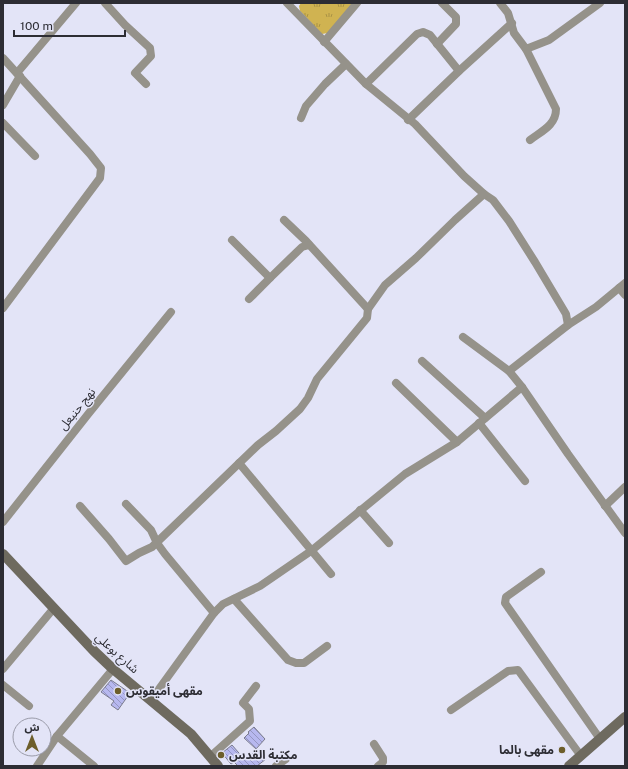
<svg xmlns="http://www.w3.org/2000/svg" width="628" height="769" viewBox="0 0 628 769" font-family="'Public Sans','Noto Sans Arabic',sans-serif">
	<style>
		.grass { fill: url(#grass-tufts) }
		.building { fill: url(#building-back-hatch); stroke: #7b7c8d }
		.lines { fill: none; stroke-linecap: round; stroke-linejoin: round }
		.street { stroke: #95928a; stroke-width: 8 }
		.secondary { stroke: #6e6a5f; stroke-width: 10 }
		.poi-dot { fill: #6d5e2b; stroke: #e3e4f7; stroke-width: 1.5 }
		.labels { text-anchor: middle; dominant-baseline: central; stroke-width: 3; stroke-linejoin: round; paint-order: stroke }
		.street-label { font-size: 12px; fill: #2d2d34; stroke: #e3e4f7 }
		.poi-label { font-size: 12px; font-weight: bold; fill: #2d2d34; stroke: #e3e4f7; text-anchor: start }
	</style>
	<defs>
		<pattern id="grass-tufts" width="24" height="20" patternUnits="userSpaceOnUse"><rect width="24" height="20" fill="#d0b351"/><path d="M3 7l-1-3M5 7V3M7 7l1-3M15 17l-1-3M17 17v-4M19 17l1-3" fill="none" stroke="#a99244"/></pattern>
		<pattern id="building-back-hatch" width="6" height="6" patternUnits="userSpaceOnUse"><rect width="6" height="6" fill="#b7b8ef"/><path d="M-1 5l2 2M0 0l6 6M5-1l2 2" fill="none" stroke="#9596c2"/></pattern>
	</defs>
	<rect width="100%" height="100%" fill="#e3e4f7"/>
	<path class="grass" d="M301,3H354L328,33L322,34L300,11L299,6Z"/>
	<g class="building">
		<path d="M111,680L130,693L118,710L111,705L114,701L101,692Z"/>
		<path d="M254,727L265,739L256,749L244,738L249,733L248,732Z"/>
		<path d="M232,745L245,760L257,750L266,759L257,766H238L234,762L231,764L222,753Z"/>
	</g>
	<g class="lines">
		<g class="street">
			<path d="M105,3L125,25L150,48L151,56L135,73L146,84"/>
			<path d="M287,3L366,84L415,124L464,176L484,194L493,200L509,221L535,262L566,314L568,325L509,371"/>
			<path d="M500,3L508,13L514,33L526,49L549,40L600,3"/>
			<path d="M324,42L357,3"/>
			<path d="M437,44L456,24V17L442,3"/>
			<path d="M526,49L556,109C556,125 542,131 530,140"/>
			<path d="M3,58L90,154L101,168L100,178L3,308"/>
			<path d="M17,73L76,3"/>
			<path d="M366,84L417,34L423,32L430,35L459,71"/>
			<path d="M3,105L20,76"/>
			<path d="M301,118L306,106L325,84L346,64"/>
			<path d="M408,120L459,71L512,23"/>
			<path d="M3,123L35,156"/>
			<path d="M284,220L306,241L368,309"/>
			<path d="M232,240L270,278L302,247L309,245"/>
			<path d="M619,288L625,283"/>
			<path d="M249,299L270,278"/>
			<path d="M568,325L596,307L619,288L625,295"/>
			<path d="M463,337L509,371L522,387"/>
			<path d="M422,361L485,418"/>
			<path d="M396,383L457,442"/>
			<path d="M479,423L525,481"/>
			<path d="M239,463L331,574"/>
			<path d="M126,504L151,530L157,543L165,554L214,613"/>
			<path d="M80,506L109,539L126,561L139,553L152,547L258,445L276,431L300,409L308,398L317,379L367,318L368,309L385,285L416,258L455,220L484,194"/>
			<path d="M605,506L625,487"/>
			<path d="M360,510L389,543"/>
			<path d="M3,522L89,413L171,312"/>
			<path d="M541,572L506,597L505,603L600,739"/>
			<path d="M234,599L288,660L296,663H304L327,646"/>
			<path d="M3,669L54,608"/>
			<path d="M3,685L29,706"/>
			<path d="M151,700L214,613L223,604L260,586L311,551L405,474L457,442L522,387L568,454L625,533"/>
			<path d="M451,710L508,671L518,670L581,756"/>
			<path d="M57,736L94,766"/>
			<path d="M374,744L383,758V762L378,766"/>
			<path d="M211,756L250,721L249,709L243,703L256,686"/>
			<path d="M37,766L57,736L113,669"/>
			<path d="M276,766L286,759"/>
		</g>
		<g class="secondary">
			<path d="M3,554L94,651L113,669L191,734L218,766"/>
			<path d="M569,766L625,717"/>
		</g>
	</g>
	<g class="poi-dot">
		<circle cx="118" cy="691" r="4"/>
		<circle cx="562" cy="750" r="4"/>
		<circle cx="221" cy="755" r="4"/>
	</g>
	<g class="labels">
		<g class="street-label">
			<text transform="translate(77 409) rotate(-51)">نهج حنبعل</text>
			<text transform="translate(117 653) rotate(42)">شارع بوعلي</text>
		</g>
		<g class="poi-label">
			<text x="126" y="691">مقهى أميقوس</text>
			<text x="554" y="750" text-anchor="end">مقهى بالما</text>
			<text x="229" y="755">مكتبة القدس</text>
		</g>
	</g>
	<rect width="628" height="769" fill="none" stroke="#2d2d34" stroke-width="8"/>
	<g transform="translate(32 737)"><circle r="19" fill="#e3e4f7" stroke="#9a9ba9"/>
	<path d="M0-3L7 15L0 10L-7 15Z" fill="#6d5e2b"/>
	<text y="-6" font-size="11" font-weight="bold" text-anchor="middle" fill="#2d2d34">ش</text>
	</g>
	<path d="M14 30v6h111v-6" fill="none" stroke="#2d2d34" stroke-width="2"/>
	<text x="20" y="30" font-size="12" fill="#2d2d34" stroke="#e3e4f7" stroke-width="3" paint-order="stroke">100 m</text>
</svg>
